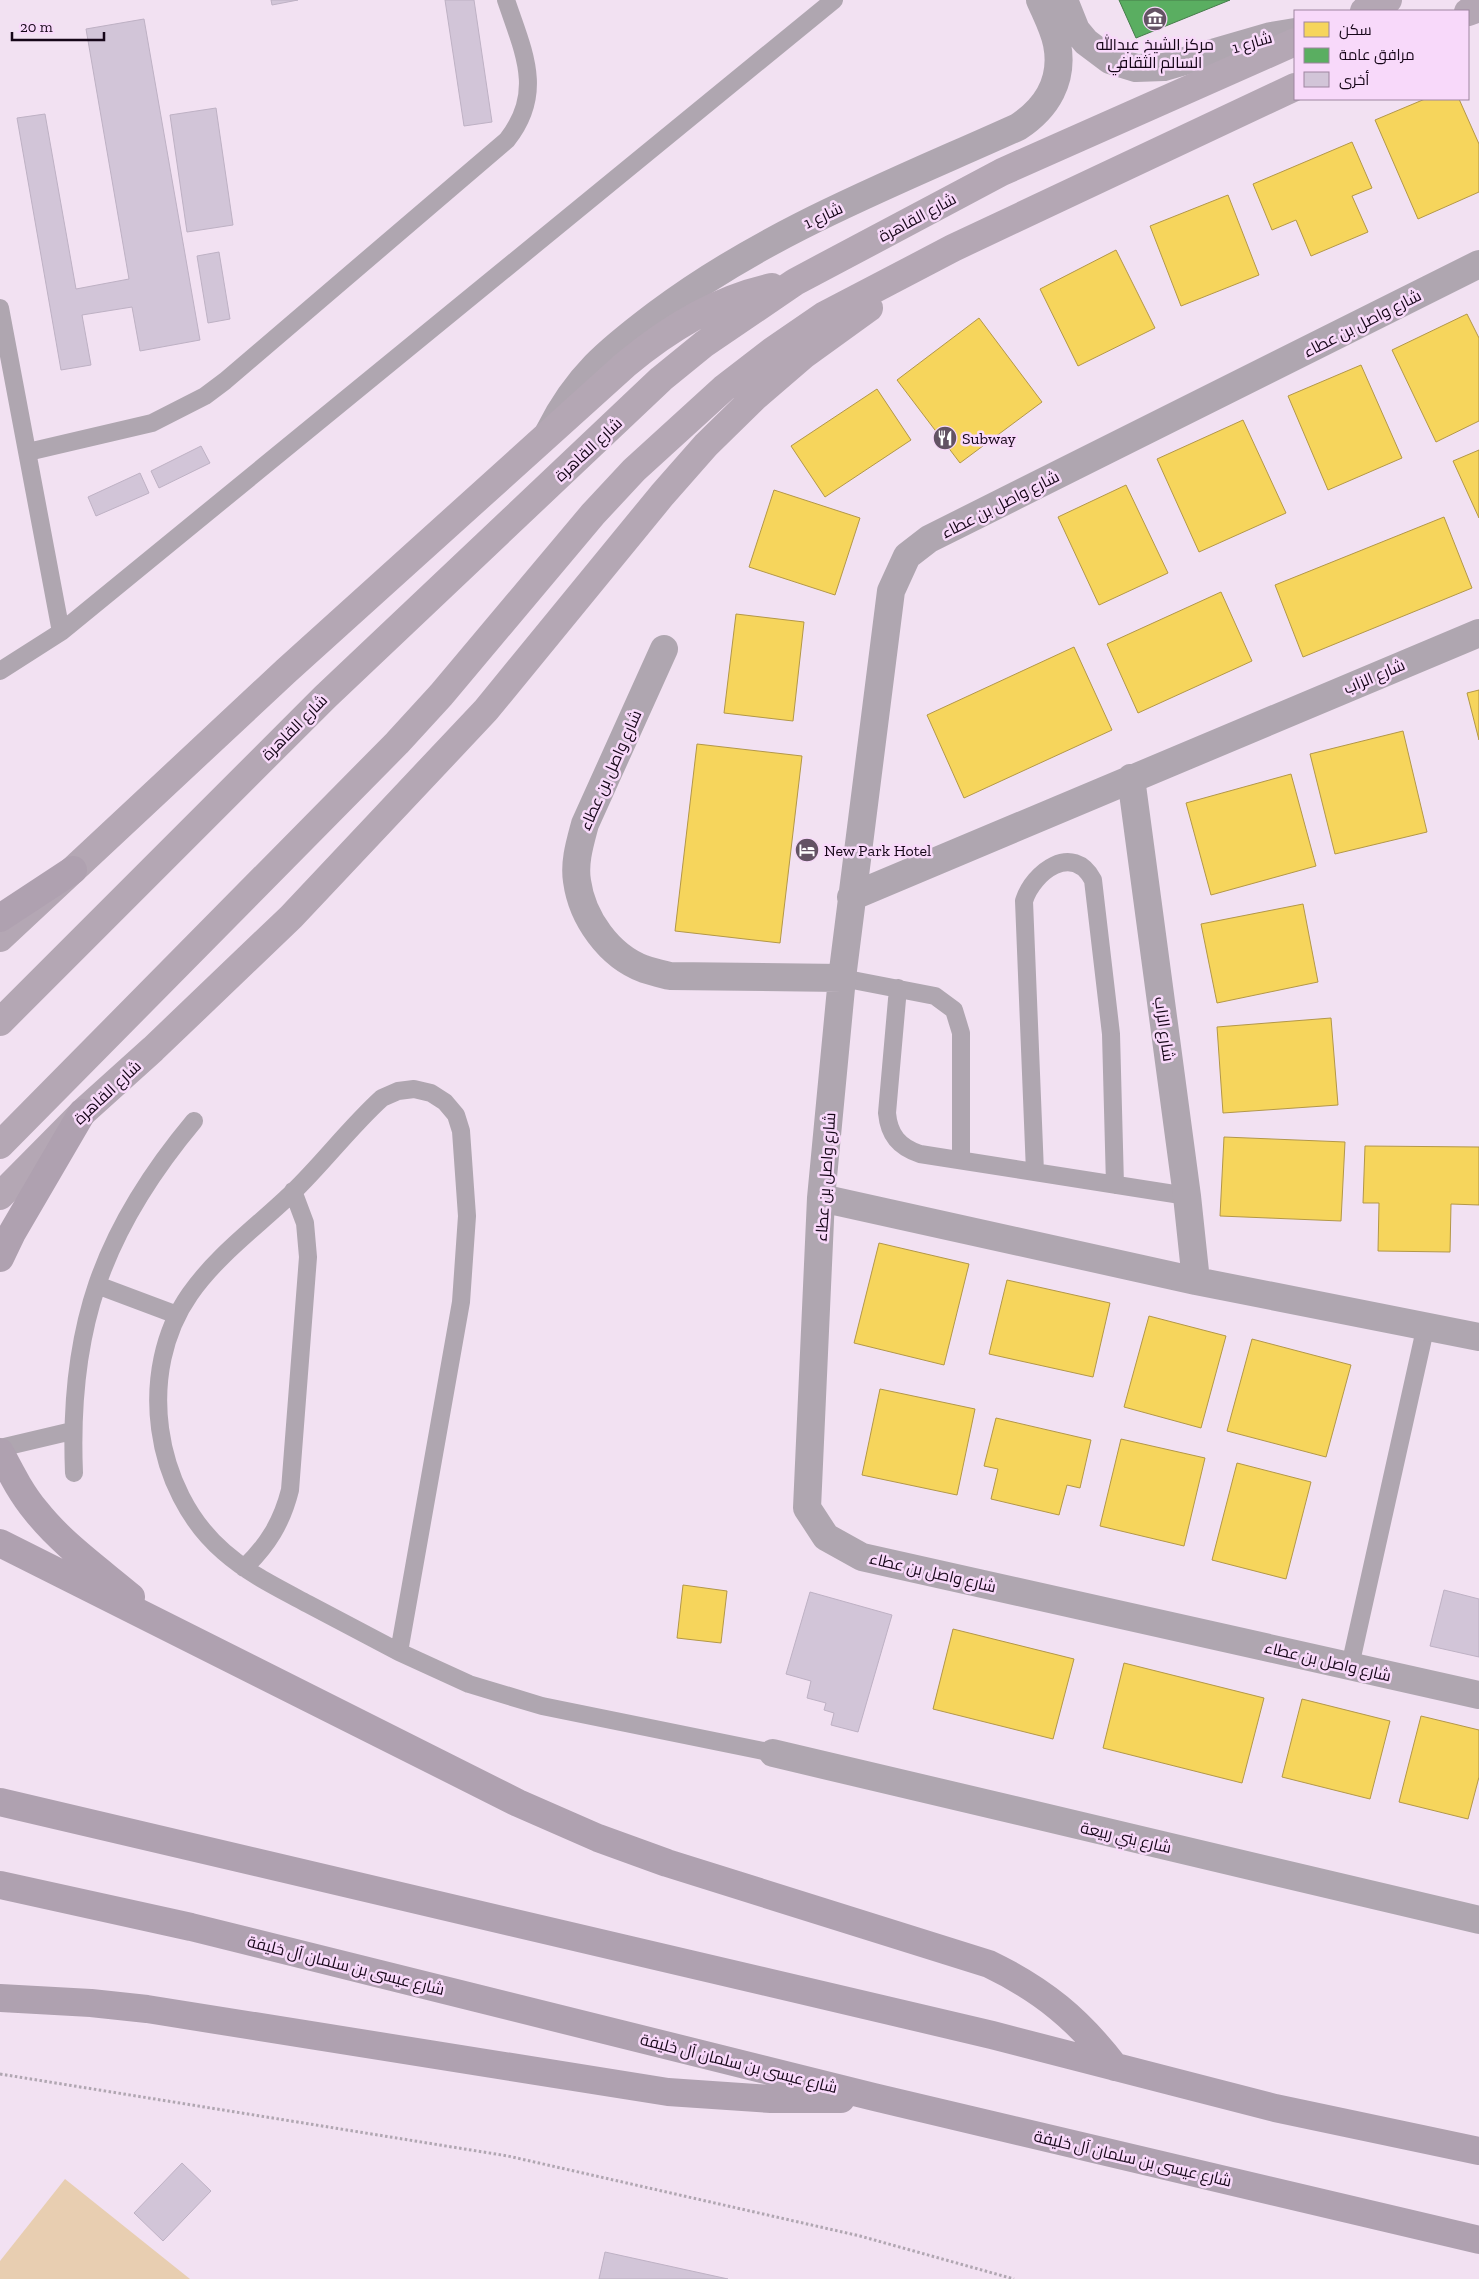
<svg xmlns="http://www.w3.org/2000/svg" width="1479" height="2279" font-family="'Zilla Slab',Cairo,serif">
<style>
.green{fill:#e8ceb1}
.homes{fill:#f6d55c;stroke:#b39748}
.public{fill:#5aae61;stroke:#467c4b}
.building{fill:#d2c5d8;stroke:#beb1c4}
.lines{fill:none;stroke-linecap:round;stroke-linejoin:round}
.path{stroke:#b0a6b1;stroke-width:3;stroke-dasharray:2.5 2.5;stroke-linecap:butt}
.service{stroke:#afa6b0;stroke-width:18}
.minor{stroke:#afa6b0;stroke-width:28}
.primary{stroke:#b4a7b4;stroke-width:28}
.motorway{stroke:#afa1b0;stroke-width:28}
.labels{text-anchor:middle;stroke-width:5;stroke-linejoin:round;paint-order:stroke}
.street-label{font-size:16px;fill:#160618;stroke:#f8d9fa}
.poi-label{font-size:16px;fill:#160618;stroke:#f8d9fa;text-anchor:start}
</style>
<rect width="100%" height="100%" fill="#f2e1f2"/>
<!-- green -->
<path class="green" d="M 65,2179 L 190,2279 L 0,2279 L 0,2261 Z"/>
<!-- homes -->
<path class="homes" d="M 1425,99 L 1459,99 L 1479,144 L 1479,192 L 1418,219 L 1375,120 Z
M 1352,142 L 1372,188 L 1352,196 L 1368,232 L 1311,256 L 1296,220 L 1272,230 L 1253,184 Z
M 1228,195 L 1259,275 L 1181,306 L 1150,226 Z
M 1116,250 L 1155,328 L 1078,366 L 1040,289 Z
M 1467,314 L 1479,338 L 1479,421 L 1436,442 L 1392,350 Z
M 979,318 L 1042,402 L 960,463 L 897,380 Z
M 1361,365 L 1402,458 L 1328,490 L 1288,396 Z
M 877,389 L 911,440 L 825,497 L 791,446 Z
M 1243,420 L 1286,513 L 1199,552 L 1157,459 Z
M 1479,450 L 1479,518 L 1453,461 Z
M 1126,485 L 1168,573 L 1099,605 L 1058,517 Z
M 774,490 L 860,518 L 835,595 L 749,567 Z
M 1444,517 L 1472,588 L 1303,657 L 1275,585 Z
M 1221,592 L 1252,661 L 1138,713 L 1107,644 Z
M 736,614 L 804,622 L 793,721 L 724,713 Z
M 1074,647 L 1112,730 L 964,798 L 927,715 Z
M 1479,690 L 1479,740 L 1467,693 Z
M 1403,731 L 1427,832 L 1335,854 L 1310,754 Z
M 697,744 L 802,756 L 780,943 L 675,931 Z
M 1291,774 L 1316,866 L 1211,895 L 1186,803 Z
M 1303,904 L 1318,982 L 1217,1003 L 1201,924 Z
M 1331,1018 L 1338,1105 L 1223,1113 L 1217,1027 Z
M 1224,1137 L 1345,1142 L 1341,1221 L 1220,1216 Z
M 1365,1146 L 1479,1147 L 1479,1205 L 1451,1204 L 1450,1252 L 1378,1251 L 1379,1203 L 1363,1203 Z
M 879,1243 L 969,1264 L 944,1365 L 854,1343 Z
M 1007,1280 L 1110,1303 L 1093,1377 L 989,1354 Z
M 1149,1316 L 1226,1336 L 1201,1428 L 1124,1407 Z
M 1252,1339 L 1351,1365 L 1326,1457 L 1227,1431 Z
M 880,1389 L 975,1409 L 957,1495 L 862,1475 Z
M 996,1418 L 1091,1440 L 1080,1488 L 1067,1485 L 1059,1515 L 991,1499 L 998,1469 L 984,1466 Z
M 1121,1439 L 1205,1458 L 1184,1546 L 1100,1526 Z
M 1237,1463 L 1311,1482 L 1286,1579 L 1212,1560 Z
M 683,1585 L 727,1591 L 721,1643 L 677,1638 Z
M 953,1629 L 1074,1659 L 1053,1739 L 933,1709 Z
M 1124,1663 L 1264,1698 L 1242,1783 L 1103,1748 Z
M 1302,1699 L 1390,1721 L 1370,1799 L 1282,1777 Z
M 1421,1716 L 1479,1730 L 1479,1777 L 1468,1819 L 1399,1802 Z"/>
<!-- public -->
<path class="public" d="M 1119,0 L 1230,0 L 1136,38 Z"/>
<!-- building -->
<path class="building" d="M 271,0 L 298,0 L 272,5 Z
M 445,0 L 474,0 L 492,122 L 464,126 Z
M 144,19 L 200,340 L 140,351 L 132,307 L 82,315 L 91,365 L 61,370 L 17,118 L 45,114 L 76,289 L 129,279 L 86,29 Z
M 216,108 L 233,225 L 187,232 L 170,115 Z
M 219,252 L 230,319 L 208,323 L 197,256 Z
M 201,446 L 210,463 L 159,488 L 151,471 Z
M 140,473 L 149,493 L 96,516 L 88,497 Z
M 1444,1590 L 1479,1599 L 1479,1657 L 1430,1646 Z
M 810,1592 L 892,1615 L 858,1732 L 831,1725 L 834,1713 L 824,1710 L 826,1703 L 807,1698 L 811,1681 L 786,1674 Z
M 182,2163 L 211,2191 L 163,2241 L 134,2213 Z
M 605,2252 L 728,2279 L 599,2279 Z"/>
<g class="lines">
<!-- path -->
<path class="path" d="M 0,2074 L 508,2156 L 860,2236 L 1014,2279"/>
<!-- service -->
<path class="service" d="M 0,308 L 61,632
M 28,452 L 152,423 L 205,396 L 225,381 L 507,140 C 545,92 523,51 506,0
M 0,671 L 61,632 L 834,0
M 842,978 L 935,996 L 954,1010 L 961,1033 L 961,1160
M 898,988 L 887,1113 C 889,1135 899,1147 920,1154 L 1187,1196
M 414,1089 L 431,1093 L 445,1102 L 456,1115 L 461,1131 L 467,1216 L 461,1302 L 399,1652 C 369,1636 338,1620 308,1604 C 278,1588 249,1574 224,1552 C 153,1491 136,1371 190,1294 C 218,1254 259,1225 293,1192 C 324,1162 350,1127 382,1098 L 398,1091 Z
M 1035,1172 L 1024,901 C 1033,872 1073,842 1093,880 L 1111,1034 L 1115,1185
M 97,1285 L 177,1315
M 0,1448 L 72,1431
M 74,1473 C 68,1329 102,1231 194,1121
M 244,1568 C 268,1545 282,1522 290,1490 L 308,1257 L 305,1223 L 293,1191
M 399,1652 L 469,1684 L 542,1706 L 773,1753
M 1350,1666 L 1426,1325"/>
<!-- minor -->
<path class="minor" d="M 1064,0 L 1076,30 L 1086,42 L 1110,60 L 1136,68 L 1164,67 L 1271,36 L 1295,32
M 1479,264 L 929,539 L 907,556 L 891,591 L 842,978 L 821,1198 L 807,1508 L 826,1537 L 862,1557 L 1479,1695
M 549,432 C 577,376 608,351 657,314 C 766,232 894,183 1018,127 C 1047,108 1064,80 1057,44 C 1054,29 1046,14 1040,0
M 664,649 L 585,824 C 580,843 574,862 577,881 C 582,918 609,956 644,969 C 653,972 662,974 670,976 L 842,978
M 1131,778 L 1187,1196 L 1196,1281
M 851,897 L 1479,633
M 821,1198 L 1196,1281 L 1479,1337
M 773,1753 L 1479,1920"/>
<!-- primary -->
<path class="primary" d="M 1364,11 L 1388,0
M 1468,12 L 1479,8
M 0,938 L 286,671 L 625,365 C 668,329 716,299 772,287
M 0,1022 L 325,697 L 661,379 L 704,344 L 795,282 L 1002,172 L 1295,42
M 0,1145 L 397,743 L 441,695 L 593,514 L 634,470 L 724,388 L 772,351 L 823,316 L 953,248 L 1295,87
M 0,1196 L 82,1113 L 153,1049 L 291,917 L 486,710 L 662,495 L 706,445 L 754,398 L 804,355 L 869,308"/>
<!-- motorway -->
<path class="motorway" d="M 0,918 L 73,870
M 0,1258 L 12,1233 L 82,1113
M 0,1452 C 11,1473 21,1493 36,1511 C 62,1544 99,1570 131,1597
M 0,1543 L 518,1803 L 598,1838 L 667,1863 L 989,1964 C 1043,1990 1079,2020 1115,2067
M 0,1802 L 992,2035 L 1275,2108 L 1479,2151
M 0,1885 L 191,1927 L 874,2097 L 1479,2240
M 0,1998 L 91,2003 L 147,2009 L 668,2092 L 771,2099 L 841,2099"/>
</g>
<!-- icons -->
<defs>
<g id="museum-disc" transform="scale(1.25)"><circle r="9.5" fill="#635364" stroke="#f8d9fa"/><path d="M0-6L6-3V-2H-6V-3ZM-5-1h2V3h-2ZM-1-1h2V3h-2ZM3-1h2V3H3ZM-6 4H6V6H-6Z" fill="#fff"/></g>
<g id="restaurant-disc" transform="scale(1.25)"><circle r="9.5" fill="#635364" stroke="#f8d9fa"/><path d="M-5-6h1v4h1v-4h1v4h1v-4h1v5L-1.5 .5V6h-2V.5L-5-1ZM5-6V6H3V1.5H1.5Q1.5-4 5-6Z" fill="#fff"/></g>
<g id="hotel-disc" transform="scale(1.25)"><circle r="9.5" fill="#635364" stroke="#f8d9fa"/><path d="M-6-4.5h1.5V1H6V5H4.5V3h-9V5H-6ZM-4 0a1.8 1.8 0 1 1 3.6 0ZM.5 0V-2.5h3Q6-2.5 6 0Z" fill="#fff"/></g>
</defs>
<g fill-rule="evenodd">
<use href="#museum-disc" x="1155" y="19"/>
<use href="#restaurant-disc" x="945" y="438"/>
<use href="#hotel-disc" x="807" y="850"/>
</g>
<g class="labels">
<!-- street labels -->
<g class="street-label">
<text transform="translate(1252 42) rotate(-16)" y="6">شارع 1</text>
<text transform="translate(823 215) rotate(-25)" y="6">شارع 1</text>
<text transform="translate(917 217) rotate(-28)" y="6">شارع القاهرة</text>
<text transform="translate(1362 323) rotate(-27)" y="6">شارع واصل بن عطاء</text>
<text transform="translate(588 449) rotate(-43)" y="6">شارع القاهرة</text>
<text transform="translate(1000 504) rotate(-27)" y="6">شارع واصل بن عطاء</text>
<text transform="translate(1374 676) rotate(-23)" y="6">شارع الزاب</text>
<text transform="translate(294 727) rotate(-45)" y="6">شارع القاهرة</text>
<text transform="translate(610 770) rotate(-66)" y="6">شارع واصل بن عطاء</text>
<text transform="translate(1165 1029) rotate(82)" y="6">شارع الزاب</text>
<text transform="translate(107 1092) rotate(-43)" y="6">شارع القاهرة</text>
<text transform="translate(825 1177) rotate(-86)" y="6">شارع واصل بن عطاء</text>
<text transform="translate(933 1572) rotate(13)" y="6">شارع واصل بن عطاء</text>
<text transform="translate(1328 1661) rotate(13)" y="6">شارع واصل بن عطاء</text>
<text transform="translate(1126 1837) rotate(13)" y="6">شارع بني ربيعة</text>
<text transform="translate(346 1965) rotate(14)" y="6">شارع عيسى بن سلمان آل خليفة</text>
<text transform="translate(739 2063) rotate(14)" y="6">شارع عيسى بن سلمان آل خليفة</text>
<text transform="translate(1133 2158) rotate(13)" y="6">شارع عيسى بن سلمان آل خليفة</text>
</g>
<!-- poi labels -->
<g class="poi-label">
<text x="1155" y="50" text-anchor="middle">مركز الشيخ عبدالله<tspan x="1155" dy="18">السالم الثقافي</tspan></text>
<text x="962" y="444">Subway</text>
<text x="824" y="856">New Park Hotel</text>
</g>
</g>
<!-- legend -->
<rect x="1294" y="10" width="175" height="90" fill="#f8d9fa" stroke="#9e85a0"/>
<rect x="1304" y="22" width="25" height="15" fill="#f6d55c" stroke="#9e85a0"/>
<text x="1339" y="35" font-size="15" fill="#160618">سكن</text>
<rect x="1304" y="48" width="25" height="15" fill="#5aae61" stroke="#9e85a0"/>
<text x="1339" y="60" font-size="15" fill="#160618">مرافق عامة</text>
<rect x="1304" y="72" width="25" height="15" fill="#d2c5d8" stroke="#9e85a0"/>
<text x="1339" y="85" font-size="15" fill="#160618">أخرى</text>
<!-- scale -->
<path d="M12 32v8h92v-8" fill="none" stroke="#160618" stroke-width="2.5"/>
<text x="20" y="32" font-size="15" fill="#160618" stroke="#f8d9fa" stroke-width="4" paint-order="stroke">20 m</text>
</svg>
